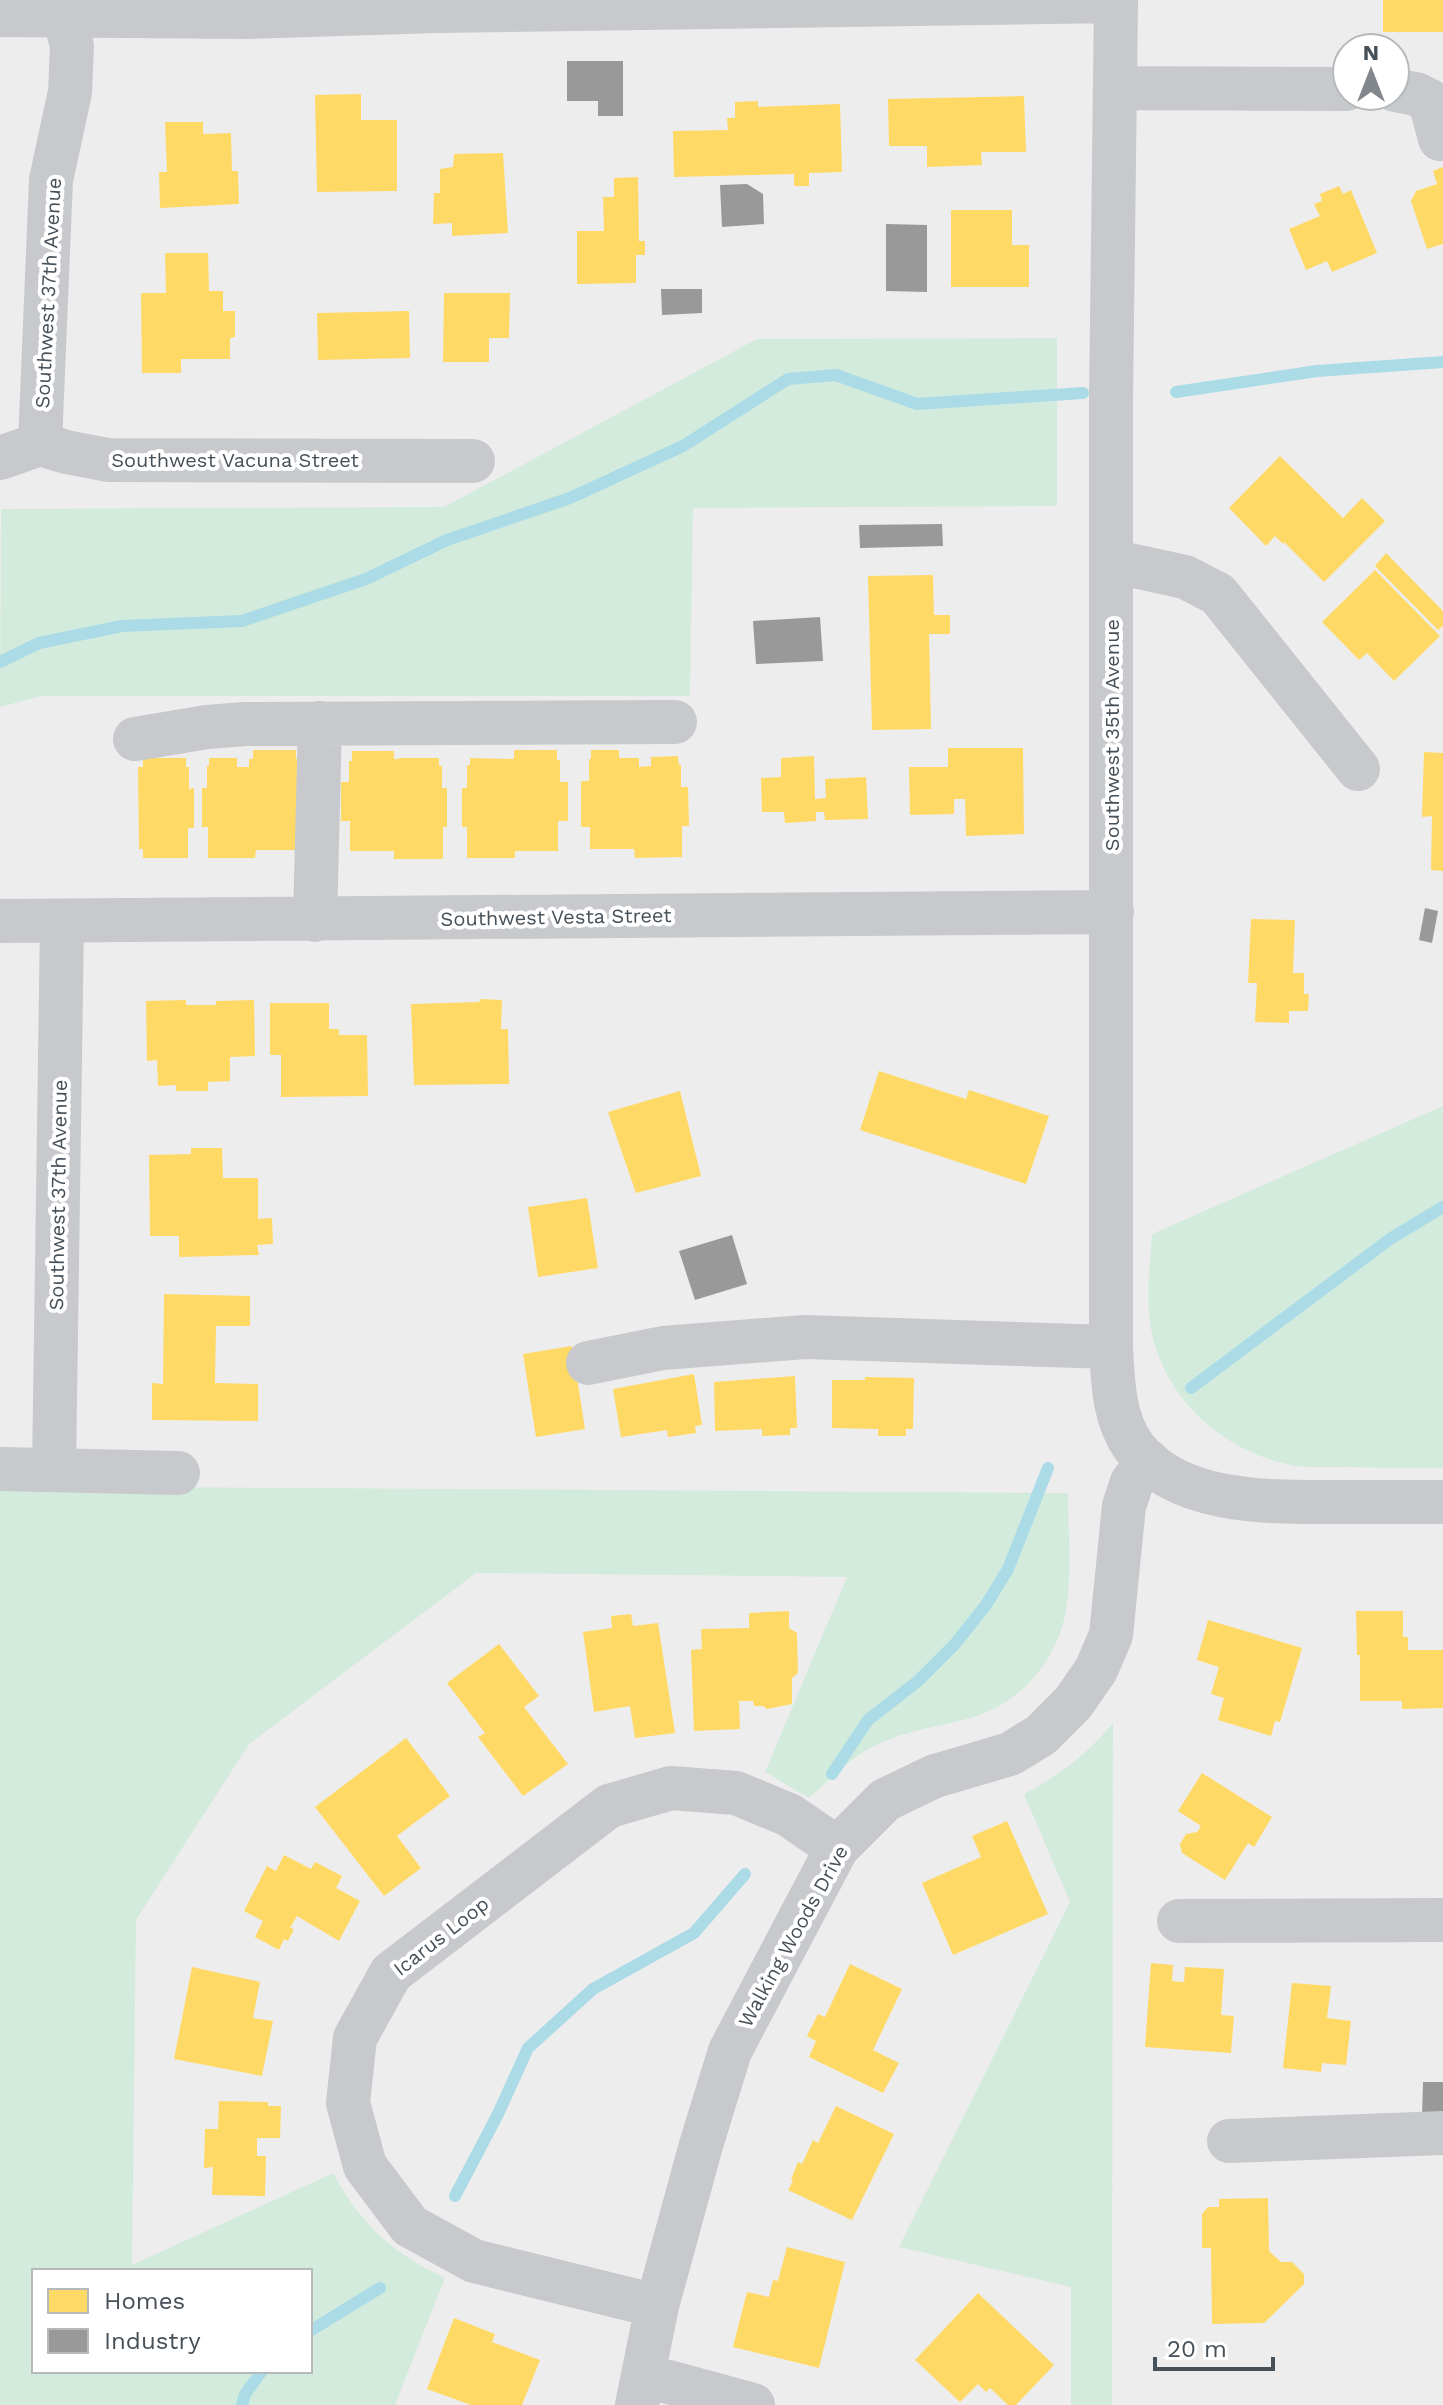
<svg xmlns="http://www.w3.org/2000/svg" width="1443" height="2405" font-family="'Work Sans',sans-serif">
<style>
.green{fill:#d3ebdc;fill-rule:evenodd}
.homes{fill:#ffd966}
.industry{fill:#999}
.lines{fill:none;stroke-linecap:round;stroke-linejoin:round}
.stream{stroke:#aadbe7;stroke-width:12}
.minor{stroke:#c7c9cc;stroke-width:44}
.labels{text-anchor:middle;stroke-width:8;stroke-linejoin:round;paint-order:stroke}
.street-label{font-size:20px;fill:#465058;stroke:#fff}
</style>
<rect width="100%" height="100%" fill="#eeeded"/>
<!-- green -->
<path class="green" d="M 1057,338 L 1057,506 L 693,508 L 690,696 L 41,696 L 0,707 L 1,509 L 444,507 L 757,339 Z
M 1443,1106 L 1443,1468 C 1410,1468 1377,1468 1345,1467 C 1329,1467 1311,1468 1296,1466 C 1221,1453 1155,1392 1149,1313 C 1147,1287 1150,1260 1152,1234 Z
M 0,1486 L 1068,1493 C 1068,1531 1074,1599 1060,1633 C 1045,1674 1013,1706 970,1718 C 938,1727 907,1730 876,1745 C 851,1757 830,1779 809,1798 L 765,1772 L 847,1577 L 476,1573 L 249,1744 L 136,1920 L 132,2265 L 333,2173 C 361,2224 392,2253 445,2278 L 395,2405 L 0,2405 ZM 34,2271 L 310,2271 L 310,2371 L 34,2371 Z
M 1113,1723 L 1112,2405 L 1071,2405 L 1071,2287 L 899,2247 L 1070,1902 L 1024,1794 C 1060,1775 1087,1754 1113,1723 Z"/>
<!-- homes -->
<path class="homes" d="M 1383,0 L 1443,0 L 1443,32 L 1383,32 Z
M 361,94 L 361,120 L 397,120 L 397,191 L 317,192 L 315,95 Z
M 1024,96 L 1026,152 L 981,152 L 982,165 L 927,167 L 927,146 L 889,146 L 888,99 Z
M 758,101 L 758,107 L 840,104 L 842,172 L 809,173 L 809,186 L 794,186 L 794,174 L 674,177 L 673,131 L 728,130 L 727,118 L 735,118 L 735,102 Z
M 165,122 L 203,122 L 203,134 L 231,133 L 232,171 L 238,171 L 239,204 L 160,208 L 159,172 L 167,172 Z
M 503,153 L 508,233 L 452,236 L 452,223 L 433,224 L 434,193 L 440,193 L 440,169 L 453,167 L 454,154 Z
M 1443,167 L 1443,244 L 1427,249 L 1411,201 L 1416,191 L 1437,184 L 1433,171 Z
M 638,177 L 639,241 L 645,241 L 645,255 L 636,255 L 636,283 L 577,284 L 577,231 L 604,231 L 603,197 L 614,197 L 614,178 Z
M 1339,186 L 1343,194 L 1351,190 L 1377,253 L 1332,272 L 1327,261 L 1306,270 L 1289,229 L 1320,216 L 1314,204 L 1322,201 L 1320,194 Z
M 951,210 L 1012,210 L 1012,245 L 1029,245 L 1029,287 L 951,287 Z
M 165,253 L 208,253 L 209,291 L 223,291 L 223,311 L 235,311 L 235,337 L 230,338 L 230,359 L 181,359 L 181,373 L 142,373 L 141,293 L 166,293 Z
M 444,293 L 510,293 L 509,338 L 489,338 L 489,362 L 443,362 Z
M 409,311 L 410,358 L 318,360 L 317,313 Z
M 1280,456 L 1343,518 L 1362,498 L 1385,521 L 1324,582 L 1284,542 L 1283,544 L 1275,536 L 1266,546 L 1229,508 Z
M 1386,553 L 1443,611 L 1443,626 L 1438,630 L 1375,566 Z
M 1375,570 L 1440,636 L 1394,681 L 1367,653 L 1359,660 L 1322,622 Z
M 933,575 L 934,615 L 950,615 L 950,634 L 929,634 L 931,729 L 872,730 L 868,576 Z
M 948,748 L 1023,748 L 1024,834 L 966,836 L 965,799 L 954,799 L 954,814 L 910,815 L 909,767 L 948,767 Z
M 253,750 L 296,750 L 296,759 L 299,759 L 299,850 L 256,850 L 255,858 L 208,858 L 208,827 L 202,827 L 202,788 L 207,788 L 207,766 L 209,766 L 209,758 L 237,758 L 237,767 L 249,767 L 249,759 L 253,759 Z
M 514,750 L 557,750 L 557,760 L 560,760 L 560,782 L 568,782 L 568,821 L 558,821 L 558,851 L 515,851 L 515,858 L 467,858 L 467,827 L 462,827 L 462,788 L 467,788 L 467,765 L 470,765 L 470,758 L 514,759 Z
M 591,750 L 619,750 L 619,758 L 639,758 L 639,767 L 651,766 L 651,757 L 678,756 L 679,765 L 681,765 L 681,787 L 688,787 L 689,826 L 682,826 L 682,857 L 635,858 L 634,849 L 590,849 L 590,827 L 581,827 L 581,781 L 589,781 L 589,759 L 591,759 Z
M 352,751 L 394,751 L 394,759 L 399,759 L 399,758 L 439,758 L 439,766 L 442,766 L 442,788 L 447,788 L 447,827 L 443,827 L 443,859 L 394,859 L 394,851 L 350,851 L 350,821 L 341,821 L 341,782 L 349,782 L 349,761 L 352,761 Z
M 1424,752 L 1443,753 L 1443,871 L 1431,870 L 1432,816 L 1422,817 Z
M 814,756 L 815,799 L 826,798 L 825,779 L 866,777 L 868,819 L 825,820 L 824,812 L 816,812 L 816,821 L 785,823 L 784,812 L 762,812 L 761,778 L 781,777 L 781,758 Z
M 143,758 L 186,758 L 186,767 L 189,767 L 189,789 L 194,788 L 194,828 L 188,828 L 188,858 L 143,858 L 143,849 L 139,849 L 138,767 L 143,767 Z
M 1251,919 L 1295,920 L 1293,973 L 1304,973 L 1304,994 L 1309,994 L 1308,1011 L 1289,1011 L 1289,1023 L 1255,1022 L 1257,983 L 1248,983 Z
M 481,999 L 502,1000 L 501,1029 L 508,1029 L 509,1084 L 414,1085 L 411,1004 L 479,1002 Z
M 186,1000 L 186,1005 L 216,1005 L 216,1001 L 254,1000 L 255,1056 L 230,1057 L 230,1081 L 208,1082 L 208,1091 L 176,1091 L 176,1085 L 158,1086 L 157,1060 L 147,1061 L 146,1001 Z
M 270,1003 L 329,1003 L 329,1029 L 339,1029 L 339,1035 L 367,1035 L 368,1096 L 281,1097 L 281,1055 L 270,1055 Z
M 879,1071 L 966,1099 L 969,1090 L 1049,1116 L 1026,1184 L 860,1130 Z
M 680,1091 L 701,1176 L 636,1193 L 608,1112 Z
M 191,1148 L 222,1148 L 223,1178 L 258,1178 L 258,1219 L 272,1218 L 273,1244 L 257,1245 L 259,1255 L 179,1257 L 179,1236 L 150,1236 L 149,1155 L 191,1154 Z
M 587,1198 L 598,1268 L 538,1277 L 528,1207 Z
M 164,1294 L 250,1296 L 250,1326 L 216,1326 L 215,1383 L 258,1384 L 258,1421 L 152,1420 L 152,1383 L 163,1384 Z
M 572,1346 L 585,1429 L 536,1437 L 523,1354 Z
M 694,1374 L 702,1425 L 695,1426 L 696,1433 L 668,1437 L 667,1430 L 621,1437 L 613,1389 Z
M 795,1376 L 797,1428 L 790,1428 L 790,1435 L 762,1436 L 762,1429 L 715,1431 L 714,1382 Z
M 865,1377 L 914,1378 L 913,1429 L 906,1429 L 906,1436 L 878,1436 L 878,1429 L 832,1428 L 832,1380 L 865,1380 Z
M 789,1611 L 789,1628 L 797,1633 L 798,1673 L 792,1678 L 792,1704 L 767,1709 L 763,1706 L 754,1706 L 753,1701 L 739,1701 L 740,1729 L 694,1731 L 691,1650 L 702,1649 L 701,1629 L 749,1628 L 749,1613 Z
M 1356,1611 L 1403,1611 L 1403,1637 L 1408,1637 L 1408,1650 L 1443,1650 L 1443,1708 L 1402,1709 L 1402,1701 L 1360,1701 L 1360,1655 L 1357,1655 Z
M 631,1614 L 633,1626 L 658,1623 L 675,1733 L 635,1738 L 630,1706 L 594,1712 L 583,1632 L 612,1628 L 611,1616 Z
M 1208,1620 L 1302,1648 L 1280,1722 L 1275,1721 L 1271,1736 L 1218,1720 L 1224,1698 L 1211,1694 L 1219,1667 L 1197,1660 Z
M 499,1644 L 539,1696 L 524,1707 L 568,1764 L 523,1796 L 478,1737 L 485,1733 L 447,1683 Z
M 406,1738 L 450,1796 L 397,1836 L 421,1868 L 384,1896 L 315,1807 Z
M 1202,1773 L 1272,1817 L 1254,1847 L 1248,1843 L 1225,1880 L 1182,1853 L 1180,1844 L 1186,1834 L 1197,1832 L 1201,1826 L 1178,1811 Z
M 1007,1821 L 1048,1914 L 953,1955 L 922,1883 L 981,1857 L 972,1836 Z
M 284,1855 L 311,1869 L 315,1862 L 342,1876 L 336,1888 L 360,1901 L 339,1941 L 297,1916 L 290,1928 L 294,1929 L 288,1941 L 284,1939 L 279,1950 L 255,1937 L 263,1921 L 244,1911 L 267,1866 L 276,1871 Z
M 1151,1963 L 1173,1965 L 1172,1981 L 1184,1982 L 1185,1967 L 1224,1969 L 1221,2015 L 1234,2016 L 1231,2053 L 1145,2047 Z
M 850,1964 L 902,1989 L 873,2050 L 899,2063 L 883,2093 L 809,2057 L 816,2041 L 807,2036 L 818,2014 L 825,2017 Z
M 192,1967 L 260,1982 L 253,2018 L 273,2021 L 262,2076 L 174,2059 Z
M 1292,1983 L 1331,1986 L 1327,2018 L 1351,2021 L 1346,2065 L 1322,2063 L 1321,2072 L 1283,2068 Z
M 219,2101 L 268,2102 L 268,2106 L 281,2106 L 280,2138 L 257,2138 L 257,2156 L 266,2156 L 265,2196 L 212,2195 L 213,2167 L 204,2168 L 205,2129 L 218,2129 Z
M 836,2106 L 894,2134 L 852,2220 L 788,2190 L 793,2181 L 791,2179 L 798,2162 L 802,2164 L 813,2140 L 818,2143 Z
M 1268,2198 L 1269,2251 L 1281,2262 L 1292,2262 L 1304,2274 L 1304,2284 L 1264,2323 L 1212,2324 L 1211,2248 L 1202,2248 L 1202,2214 L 1208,2207 L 1219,2207 L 1219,2199 Z
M 787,2247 L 845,2262 L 819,2368 L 733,2347 L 747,2292 L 769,2297 L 773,2280 L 778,2281 Z
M 978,2293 L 1054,2365 L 1016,2405 L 1008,2405 L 990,2388 L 986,2392 L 978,2384 L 960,2402 L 915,2360 Z
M 454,2318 L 495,2334 L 492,2342 L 540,2360 L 522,2405 L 471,2405 L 427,2389 Z"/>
<!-- industry -->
<path class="industry" d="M 567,61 L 623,61 L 623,116 L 598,116 L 598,101 L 567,101 Z
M 747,184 L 763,194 L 764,224 L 722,227 L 720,185 Z
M 886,224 L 927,225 L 927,292 L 886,291 Z
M 661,289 L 702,289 L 702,313 L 662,315 Z
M 942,524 L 943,546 L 860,548 L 859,525 Z
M 820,617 L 823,661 L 756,664 L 753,621 Z
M 1425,908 L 1438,911 L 1432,943 L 1419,940 Z
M 732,1235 L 747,1284 L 695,1300 L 679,1251 Z
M 1423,2082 L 1443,2082 L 1443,2118 L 1422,2118 Z"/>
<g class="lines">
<!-- stream -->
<path class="stream" d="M 1176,392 L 1317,371 L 1443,362
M 0,662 L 39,643 L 122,626 L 242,621 L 366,579 L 447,540 L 570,498 L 683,446 L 788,379 L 836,375 L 917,404 L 1083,393
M 1191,1388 L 1390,1239 L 1443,1207
M 832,1774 L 868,1720 L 918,1681 L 955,1644 L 986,1605 L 1008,1569 L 1048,1468
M 455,2196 L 498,2114 L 528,2048 L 593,1989 L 694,1933 L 745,1874
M 310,2331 L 380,2288
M 242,2405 L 245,2394 L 262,2371"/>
<!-- minor -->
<path class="minor" d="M 1116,0 L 1111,400 L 1111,1347 C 1113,1381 1113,1418 1134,1447 C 1179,1506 1274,1502 1339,1502 C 1374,1502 1408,1502 1443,1502
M 0,15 L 248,17 L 437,11 L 1116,1
M 1115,88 L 1347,89
M 1395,90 L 1416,94 L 1430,101 L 1440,139
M 40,444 L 51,180 L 70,92 L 72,46 L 60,0
M 0,458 L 40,444 L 66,452 L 108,460 L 473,461
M 1111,561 L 1185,577 L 1218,594 L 1358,769
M 135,739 L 207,727 L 246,724 L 675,722
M 315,920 L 320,723
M 0,921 L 1112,912
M 588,1363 L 663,1348 L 805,1337 L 1111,1347
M 0,1469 L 178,1473
M 54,1470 L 62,921
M 1179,1921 L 1443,1920
M 1229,2141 L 1443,2133
M 657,2306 L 474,2261 L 410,2226 L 365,2166 L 348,2103 L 355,2038 L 391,1973 L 609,1806 L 671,1788 L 736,1793 L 789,1815 L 837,1848
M 643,2375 L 753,2405
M 637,2405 L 657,2306 L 701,2145 L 730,2051 L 837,1848 L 885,1800 L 935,1776 L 1010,1754 L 1041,1735 L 1073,1703 L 1096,1670 L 1111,1635 L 1124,1506 L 1132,1482 L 1148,1461"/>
</g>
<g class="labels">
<!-- street labels -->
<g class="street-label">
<text transform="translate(48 293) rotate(-87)" y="7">Southwest 37th Avenue</text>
<text x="235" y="467">Southwest Vacuna Street</text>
<text transform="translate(1112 735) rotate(-90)" y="7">Southwest 35th Avenue</text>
<text transform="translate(556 917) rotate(-1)" y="7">Southwest Vesta Street</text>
<text transform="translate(58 1195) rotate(-89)" y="7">Southwest 37th Avenue</text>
<text transform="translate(441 1936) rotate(-38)" y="7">Icarus Loop</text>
<text transform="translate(793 1936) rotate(-61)" y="7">Walking Woods Drive</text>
</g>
</g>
<!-- legend -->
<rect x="32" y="2269" width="280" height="104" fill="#ffffff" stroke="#b5b9bc" stroke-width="2"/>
<rect x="48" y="2289" width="40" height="24" fill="#ffd966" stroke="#b5b9bc" stroke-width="2"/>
<text x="104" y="2309" font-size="24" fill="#465058">Homes</text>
<rect x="48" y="2329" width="40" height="24" fill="#999999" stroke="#b5b9bc" stroke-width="2"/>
<text x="104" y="2349" font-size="24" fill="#465058">Industry</text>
<!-- north arrow -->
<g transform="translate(1371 72)"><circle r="38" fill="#ffffff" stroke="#b5b9bc" stroke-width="2"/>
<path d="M0-6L14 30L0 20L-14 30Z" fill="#81878c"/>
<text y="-12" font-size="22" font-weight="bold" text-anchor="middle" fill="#465058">N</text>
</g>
<!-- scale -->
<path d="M1155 2357v12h118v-12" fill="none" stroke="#465058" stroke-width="4"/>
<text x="1167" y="2357" font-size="24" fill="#465058" stroke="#ffffff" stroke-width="6" paint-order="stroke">20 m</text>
</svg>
